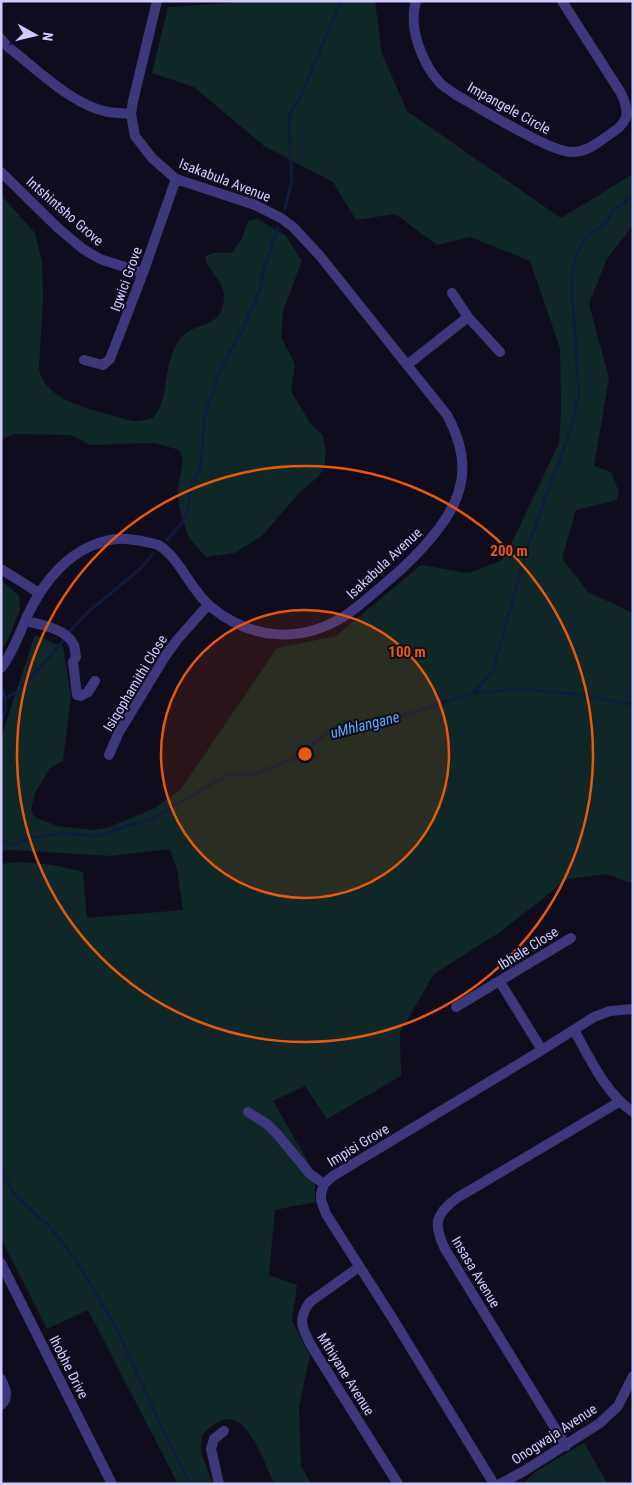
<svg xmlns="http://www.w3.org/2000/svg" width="634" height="1485" font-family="'Roboto Condensed',sans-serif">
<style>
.green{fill:#0f2726}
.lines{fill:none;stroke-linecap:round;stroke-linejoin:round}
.stream{stroke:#0c1c3c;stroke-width:3}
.minor{stroke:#3d387b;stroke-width:10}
.ring{fill:none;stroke:#e8590c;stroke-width:2.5}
.labels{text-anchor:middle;stroke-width:4;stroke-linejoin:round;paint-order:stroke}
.street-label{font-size:14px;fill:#d1cafd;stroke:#0f0c1d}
.water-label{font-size:15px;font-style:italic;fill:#5bacfa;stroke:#0f0c1d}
.centre{fill:#e8590c;stroke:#0f0c1d;stroke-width:2.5}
.ring-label{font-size:15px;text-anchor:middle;font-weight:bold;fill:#e8590c;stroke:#0f0c1d;stroke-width:4;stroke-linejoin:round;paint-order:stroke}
</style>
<rect width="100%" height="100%" fill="#0f0c1d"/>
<!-- green -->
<path class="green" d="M 231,1 L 375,1 L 382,54 L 407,111 L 561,218 L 633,174 L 633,225 L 607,259 L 589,304 L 609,378 L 594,466 L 611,472 L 619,492 L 617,500 L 576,510 L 562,558 L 588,592 L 633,613 L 633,884 L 607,874 L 568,879 L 500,932 L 434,974 L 400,1032 L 401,1076 L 327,1119 L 305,1086 L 273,1101 L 315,1174 L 315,1202 L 275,1210 L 269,1275 L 297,1285 L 292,1320 L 310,1356 L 299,1406 L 301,1466 L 311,1484 L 274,1484 C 266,1467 250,1418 228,1419 C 217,1420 210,1428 202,1435 L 201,1453 L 213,1484 L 178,1484 L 88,1310 L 47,1329 L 1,1238 L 1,864 C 30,860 55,865 83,872 L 87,918 L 183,910 L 177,870 L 170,849 L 111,856 L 10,850 L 1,851 L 1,737 L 35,635 L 63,647 L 71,696 L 63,761 L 50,768 L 35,793 L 31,810 L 35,817 L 57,826 L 93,830 L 107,828 L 155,808 L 181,789 L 277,648 L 336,636 L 421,565 L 468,573 L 501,561 L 515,536 L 559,443 L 561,411 L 560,348 L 530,261 L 470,237 L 437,245 L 395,214 L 356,220 L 333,182 L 264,146 L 194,87 L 152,73 L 168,7 L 230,3 Z
M 1,195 L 35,233 L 42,262 L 43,298 L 39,369 C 45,399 85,408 111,415 C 118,417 126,420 134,421 C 139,422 147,419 153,418 C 156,413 161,407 162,401 C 168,381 166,357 180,339 C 195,319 222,332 224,297 C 225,281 207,272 205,256 L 214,253 L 232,253 L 242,238 L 248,221 L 256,218 L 286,236 L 302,261 L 283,311 L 281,337 L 295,364 L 291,391 L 310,423 L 323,435 L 326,451 L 324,468 L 319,476 L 299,493 L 262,536 L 234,553 L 206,557 L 189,538 L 179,508 L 178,489 L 183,459 L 179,450 L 154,443 L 91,445 L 70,435 L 13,434 L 1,440 Z
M 1,580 L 19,596 L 20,609 L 8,640 L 1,651 Z
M 584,1443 L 608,1484 L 523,1484 L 535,1472 Z"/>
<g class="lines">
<!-- stream -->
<path class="stream" d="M 285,209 L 292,180 L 289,129 L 290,113 L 301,96 L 341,1
M 167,540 L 183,522 L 188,508 L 191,486 L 201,467 L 204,419 L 222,365 L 242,331 L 260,289 L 263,272 L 278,228
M 70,631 L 89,611 L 139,570 L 153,554
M 473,693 L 493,671 L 528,546 L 571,429 L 579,394 L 571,277 L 576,256 L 585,238 L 606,223 L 613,211 L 633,196
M 6,698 L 21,689 L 63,641
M 1,720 C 7,710 7,701 3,691
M 1,840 L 11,845 L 32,838 L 63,833 L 99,836 L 129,825 L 150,820 L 229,774 L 256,774 L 297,757 L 328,732 L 356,726 L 370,726 L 473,693 L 520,689 L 578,694 L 633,705
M 1,1168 L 14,1194 L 51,1228 L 79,1265 L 116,1327 L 162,1428 L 190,1484"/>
<!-- minor -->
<path class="minor" d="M 416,1 C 408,28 422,63 440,83 C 444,87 451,91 456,95 C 479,107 551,153 572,152 C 588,152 600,141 613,132 C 630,121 629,111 621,93 L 562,1
M 1,39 L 8,47 C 36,68 73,106 108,112 C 116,113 124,113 131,114
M 1,172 L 58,228 L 83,249 L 100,259 L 143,273
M 452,293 L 468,317 L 500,352
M 84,360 L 103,365 L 110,359 L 143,273 L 176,179
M 407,365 L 468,317
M 1,569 L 39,593
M 25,621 C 40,624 67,629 74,645 C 75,648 75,653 76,657 L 73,662 L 77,695 L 81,696 L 88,692 L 95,681
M 1,668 C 12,654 18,637 25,621 C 42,582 71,545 116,539 C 125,538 133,540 142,541 C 148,543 156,543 160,546 C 182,561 190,590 211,607 C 250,639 299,644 343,617 C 357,608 369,597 382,586 C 405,567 427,546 444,521 C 469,485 467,452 447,415 L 320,256 L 293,227 L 281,218 L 255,205 L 176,179 L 152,158 L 135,136 L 131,114 L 133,101 L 157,1
M 109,755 L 118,734 L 166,655 L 177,640 L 208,605
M 500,982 L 542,1050
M 456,1007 L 571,938
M 574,1030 C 590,1058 605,1093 633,1112
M 248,1112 L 267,1124 L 277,1134 L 310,1174 L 324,1184
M 1,1263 L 112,1484
M 359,1267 L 310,1302 C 297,1319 302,1329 312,1347 L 398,1484
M 1,1379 C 5,1388 10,1396 1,1405
M 566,1446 L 445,1249 C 433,1224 435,1214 457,1198 L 619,1102
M 219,1484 L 211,1449 L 214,1439 L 224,1431
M 494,1484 L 393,1319 L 326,1214 L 321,1200 L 321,1194 L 324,1184 L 333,1176 L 542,1050 L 594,1017 L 610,1011 L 633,1009
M 500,1484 L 524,1471 L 600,1423 L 618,1406 L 633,1376"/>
</g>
<!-- distance rings -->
<circle cx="305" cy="754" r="144" fill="#e8590c" fill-opacity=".12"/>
<g class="ring">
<circle cx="305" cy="754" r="144"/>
<circle cx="305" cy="754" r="288"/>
</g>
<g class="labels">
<!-- street labels -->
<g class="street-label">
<text transform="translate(509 108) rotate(29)" y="5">Impangele Circle</text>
<text transform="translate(225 180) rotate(21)" y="5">Isakabula Avenue</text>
<text transform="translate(65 211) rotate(41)" y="5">Intshintsho Grove</text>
<text transform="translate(126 279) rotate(-70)" y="5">Igwici Grove</text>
<text transform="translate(384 563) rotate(-43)" y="5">Isakabula Avenue</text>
<text transform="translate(135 683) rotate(-59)" y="5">Isiqophamithi Close</text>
<text transform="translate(528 948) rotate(-32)" y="5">Ibhele Close</text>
<text transform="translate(358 1145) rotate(-31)" y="5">Impisi Grove</text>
<text transform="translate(476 1272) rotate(59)" y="5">Insasa Avenue</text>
<text transform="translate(69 1367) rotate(63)" y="5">Ihobhe Drive</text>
<text transform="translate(346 1374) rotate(58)" y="5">Mthiyane Avenue</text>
<text transform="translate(554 1434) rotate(-33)" y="5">Onogwaja Avenue</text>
</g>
<!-- water labels -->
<g class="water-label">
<text transform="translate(365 725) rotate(-14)" y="5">uMhlangane</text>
</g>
</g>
<circle cx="305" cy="754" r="8" class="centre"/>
<g class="ring-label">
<text x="509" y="556">200 m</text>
<text x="407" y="657">100 m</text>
</g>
<!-- border -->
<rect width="634" height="1485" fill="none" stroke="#d1cafd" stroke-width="5"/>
<!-- north arrow -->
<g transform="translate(35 35) rotate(98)" stroke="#0f0c1d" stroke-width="4" paint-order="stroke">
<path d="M0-4L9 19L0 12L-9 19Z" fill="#d1cafd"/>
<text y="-8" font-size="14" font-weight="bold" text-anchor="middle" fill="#d1cafd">N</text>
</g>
</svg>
